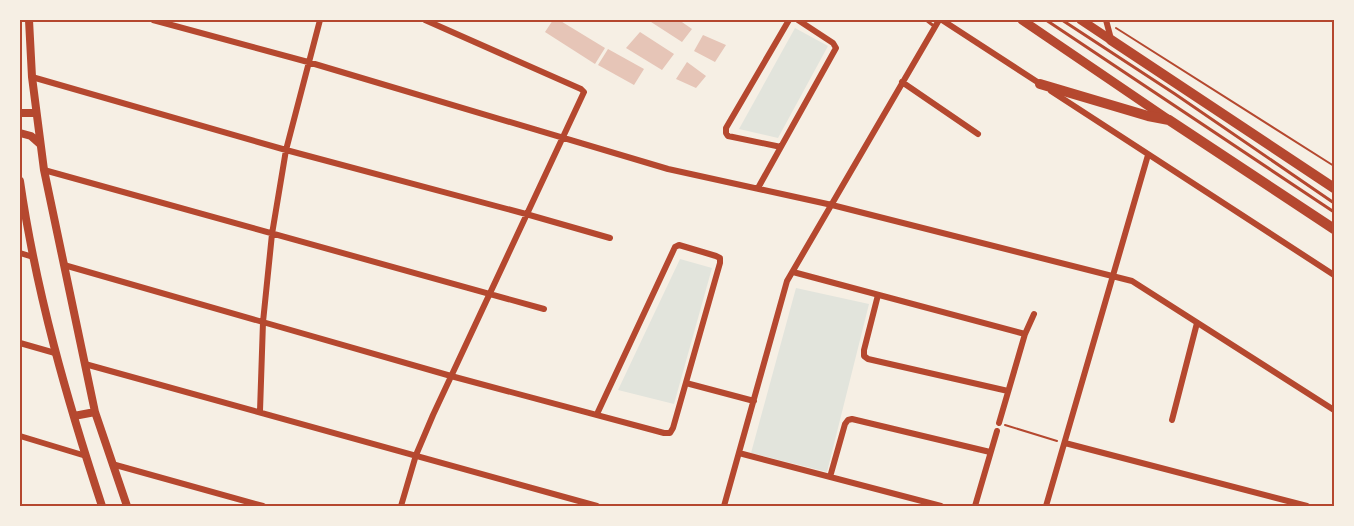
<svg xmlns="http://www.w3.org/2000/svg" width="1354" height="526" font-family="Figtree,sans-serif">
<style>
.green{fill:#e2e4dc}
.building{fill:#e6c5b7}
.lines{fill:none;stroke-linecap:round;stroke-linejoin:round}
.path{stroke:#b5482f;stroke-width:2}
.service{stroke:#b5482f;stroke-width:3}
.minor{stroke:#b5482f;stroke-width:6}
.tertiary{stroke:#b5482f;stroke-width:8}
.trunk{stroke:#b5482f;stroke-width:9}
.motorway{stroke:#b5482f;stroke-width:10}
.neatline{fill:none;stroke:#b5482f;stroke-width:2}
</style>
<rect width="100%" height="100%" fill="#f6efe4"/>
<!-- green -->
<path class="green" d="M 795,28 L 828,46 L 778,138 L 739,129 Z
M 680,259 L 712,268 L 674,404 L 618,390 Z
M 796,288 L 869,304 L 827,472 L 751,453 Z"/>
<!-- building -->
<path class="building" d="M 553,20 L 559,20 L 605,48 L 595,64 L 545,32 Z
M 648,20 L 679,20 L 692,29 L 682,42 Z
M 640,32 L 674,54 L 662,70 L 626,48 Z
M 703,35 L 726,45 L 715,62 L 694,51 Z
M 608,49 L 644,69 L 634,85 L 598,65 Z
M 687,62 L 706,76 L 696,88 L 676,79 Z"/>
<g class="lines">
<!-- path -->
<path class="path" d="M 1116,28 L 1334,166
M 1005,425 L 1057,441"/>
<!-- service -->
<path class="service" d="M 926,20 L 935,27
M 1046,20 L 1334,212
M 1062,20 L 1175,94 L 1334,203"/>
<!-- minor -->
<path class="minor" d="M 153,20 L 308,62 L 668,169 L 832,205 L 1132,281 L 1334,410
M 942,20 L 1042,85
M 1106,20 L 1111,39
M 32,77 L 286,150 L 526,214 L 610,238
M 902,82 L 978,134
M 1051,91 L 1334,275
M 781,147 L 728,136 L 726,133 L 726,128 L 789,20
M 44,170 L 544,309
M 758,188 L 836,48 L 833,43 L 798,20
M 20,253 L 33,257
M 64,265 L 451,376 L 664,433 L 670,433 L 673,428 L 720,263 L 720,258 L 716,256 L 679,245 L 675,247 L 597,414
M 793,272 L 1025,334
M 878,295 L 864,350 L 864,356 L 868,359 L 1008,391
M 20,343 L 55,353
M 85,364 L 597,506
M 686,383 L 754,401
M 260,411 L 263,322 L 272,234 L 286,150 L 320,20
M 1172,420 L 1197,323
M 999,423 L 1025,334 L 1034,314
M 20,436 L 86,456
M 1065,443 L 1307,506
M 739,453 L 941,506
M 112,464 L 263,506
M 830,477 L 845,424 L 848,420 L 852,419 L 990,452
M 401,506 L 416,455 L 433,415 L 584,92 L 581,89 L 425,20
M 724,506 L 787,281 L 939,20
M 975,506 L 997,431
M 1046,506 L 1148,155"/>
<!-- tertiary -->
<path class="tertiary" d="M 29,20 L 32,77 L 44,170 L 95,412 L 127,506
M 20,113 L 36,113
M 20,133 L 31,136 L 40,144
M 20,181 C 36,292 67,400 102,506
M 74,416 L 95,412"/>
<!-- trunk -->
<path class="trunk" d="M 1022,20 L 1169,120
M 1081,20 L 1111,40"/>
<!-- motorway -->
<path class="motorway" d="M 1111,40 L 1334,188
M 1040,84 L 1148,116 L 1169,120 L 1334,229"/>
</g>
<!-- border -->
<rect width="1354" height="526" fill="none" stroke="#f6efe4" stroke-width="42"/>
<rect x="21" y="21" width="1312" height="484" class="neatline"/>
</svg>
